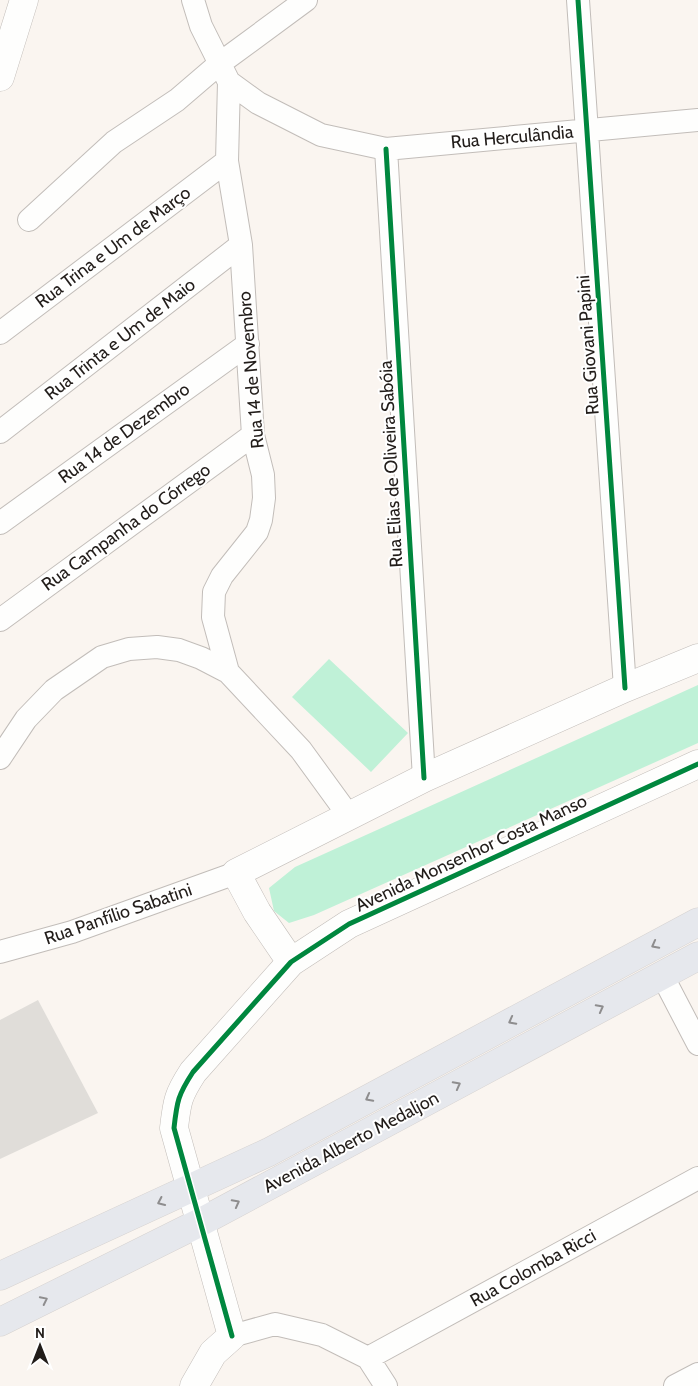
<svg xmlns="http://www.w3.org/2000/svg" width="698" height="1386" font-family="Cabin,sans-serif">
<style>
.green{fill:#bff1d7}
.building{fill:#e0ddd9}
.lines{fill:none;stroke-linecap:round;stroke-linejoin:round}
.minor-casing{stroke:#c2bdb9;stroke-width:24}
.tertiary-casing{stroke:#c2bdb9;stroke-width:29}
.primary-casing{stroke:#d6d2d0;stroke-width:29}
.minor{stroke:#fefefd;stroke-width:22}
.tertiary{stroke:#fefefd;stroke-width:28}
.primary{stroke:#e6e8ed;stroke-width:28}
.cycleway-casing{stroke:#fff;stroke-width:8}
.cycleway{stroke:#00873e;stroke-width:5}
.oneway{stroke:#8e8d8e}
.labels{text-anchor:middle;stroke-width:4;stroke-linejoin:round;paint-order:stroke}
.street-label{font-size:18px;fill:#221d1a;stroke:#fff}
</style>
<rect width="100%" height="100%" fill="#faf5f0"/>
<!-- green -->
<path class="green" d="M 329,659 L 408,733 L 371,772 L 292,697 Z
M 698,685 L 698,743 L 314,915 L 289,923 L 274,911 L 269,888 L 295,867 Z"/>
<!-- building -->
<path class="building" d="M 38,1000 L 98,1113 L 0,1159 L 0,1020 Z"/>
<g class="lines">
<!-- minor casing -->
<g class="minor-casing">
<path id="minor" d="M 193,0 L 201,26 L 229,82 L 258,103 L 321,135 L 386,149 L 698,120
M 578,0 L 625,688
M 386,149 L 424,778
M 29,220 L 114,142 L 177,100 L 219,64 L 306,0
M 0,333 L 227,161
M 0,432 L 241,245
M 0,523 L 248,344
M 0,620 L 253,435
M 228,672 L 213,617 L 214,592 L 222,576 L 257,532 L 261,520 L 264,498 L 263,475 L 253,435 L 241,245 L 227,161 L 229,82
M 0,758 L 26,719 L 54,690 L 102,657 L 129,649 L 157,647 L 179,650 L 201,658 L 228,672 L 301,750 L 349,816
M 0,952 L 72,932 L 236,873
M 662,975 L 698,1044
M 232,1336 L 275,1324 L 322,1335 L 368,1358 L 386,1386
M 368,1358 L 698,1178
M 675,1386 L 698,1374"/>
</g>
<!-- tertiary casing -->
<g class="tertiary-casing">
<path id="tertiary" d="M 0,77 L 24,0
M 291,962 L 257,912 L 236,873 L 424,778 L 625,688 L 698,658
M 194,1386 L 213,1353 L 232,1336 L 174,1128 C 177,1101 178,1095 193,1072 L 291,962 L 349,924 L 698,764"/>
</g>
<!-- primary casing -->
<g class="primary-casing">
<path id="primary" d="M 0,1276 L 269,1152 L 698,922
M 0,1322 L 201,1222 L 698,956"/>
</g>
<!-- minor -->
<use href="#minor" class="minor"/>
<!-- tertiary -->
<use href="#tertiary" class="tertiary"/>
<!-- primary -->
<use href="#primary" class="primary"/>
<!-- cycleway casing -->
<g class="cycleway-casing">
<path id="cycleway" d="M 578,0 L 625,688
M 386,149 L 424,778
M 232,1336 L 174,1128 C 177,1101 178,1095 193,1072 L 291,962 L 349,924 L 698,764"/>
</g>
<!-- cycleway -->
<use href="#cycleway" class="cycleway"/>
</g>
<!-- one-way arrows -->
<defs><path id="oneway-chevron" d="M-2-3.5L2.5 0L-2 3.5" fill="none" stroke-width="1.6" stroke-linecap="round" stroke-linejoin="round" transform="scale(1.25)"/></defs>
<g class="oneway">
<use href="#oneway-chevron" transform="translate(655 945) rotate(152)"/>
<use href="#oneway-chevron" transform="translate(600 1008) rotate(-28)"/>
<use href="#oneway-chevron" transform="translate(512 1021) rotate(152)"/>
<use href="#oneway-chevron" transform="translate(457 1085) rotate(-28)"/>
<use href="#oneway-chevron" transform="translate(369 1098) rotate(152)"/>
<use href="#oneway-chevron" transform="translate(161 1202) rotate(155)"/>
<use href="#oneway-chevron" transform="translate(236 1203) rotate(-28)"/>
<use href="#oneway-chevron" transform="translate(44 1300) rotate(-26)"/>
</g>
<g class="labels">
<!-- street labels -->
<g class="street-label">
<text transform="translate(512 137) rotate(-5)" y="6">Rua Herculândia</text>
<text transform="translate(113 247) rotate(-37)" y="6">Rua Trina e Um de Março</text>
<text transform="translate(120 339) rotate(-38)" y="6">Rua Trinta e Um de Maio</text>
<text transform="translate(588 345) rotate(-94)" y="6">Rua Giovani Papini</text>
<text transform="translate(251 370) rotate(-95)" y="6">Rua 14 de Novembro</text>
<text transform="translate(124 433) rotate(-36)" y="6">Rua 14 de Dezembro</text>
<text transform="translate(391 464) rotate(-93)" y="6">Rua Elias de Oliveira Sabóia</text>
<text transform="translate(126 527) rotate(-36)" y="6">Rua Campanha do Córrego</text>
<text transform="translate(471 853) rotate(-25)" y="6">Avenida Monsenhor Costa Manso</text>
<text transform="translate(118 914) rotate(-19)" y="6">Rua Panfílio Sabatini</text>
<text transform="translate(351 1142) rotate(-28)" y="6">Avenida Alberto Medaljon</text>
<text transform="translate(533 1268) rotate(-29)" y="6">Rua Colomba Ricci</text>
</g>
</g>
<!-- north arrow -->
<g transform="translate(40 1346)" stroke="#ffffff" stroke-width="4" paint-order="stroke">
<path d="M0-4L9 19L0 12L-9 19Z" fill="#221d1a"/>
<text y="-8" font-size="14" font-weight="bold" text-anchor="middle" fill="#221d1a">N</text>
</g>
</svg>
